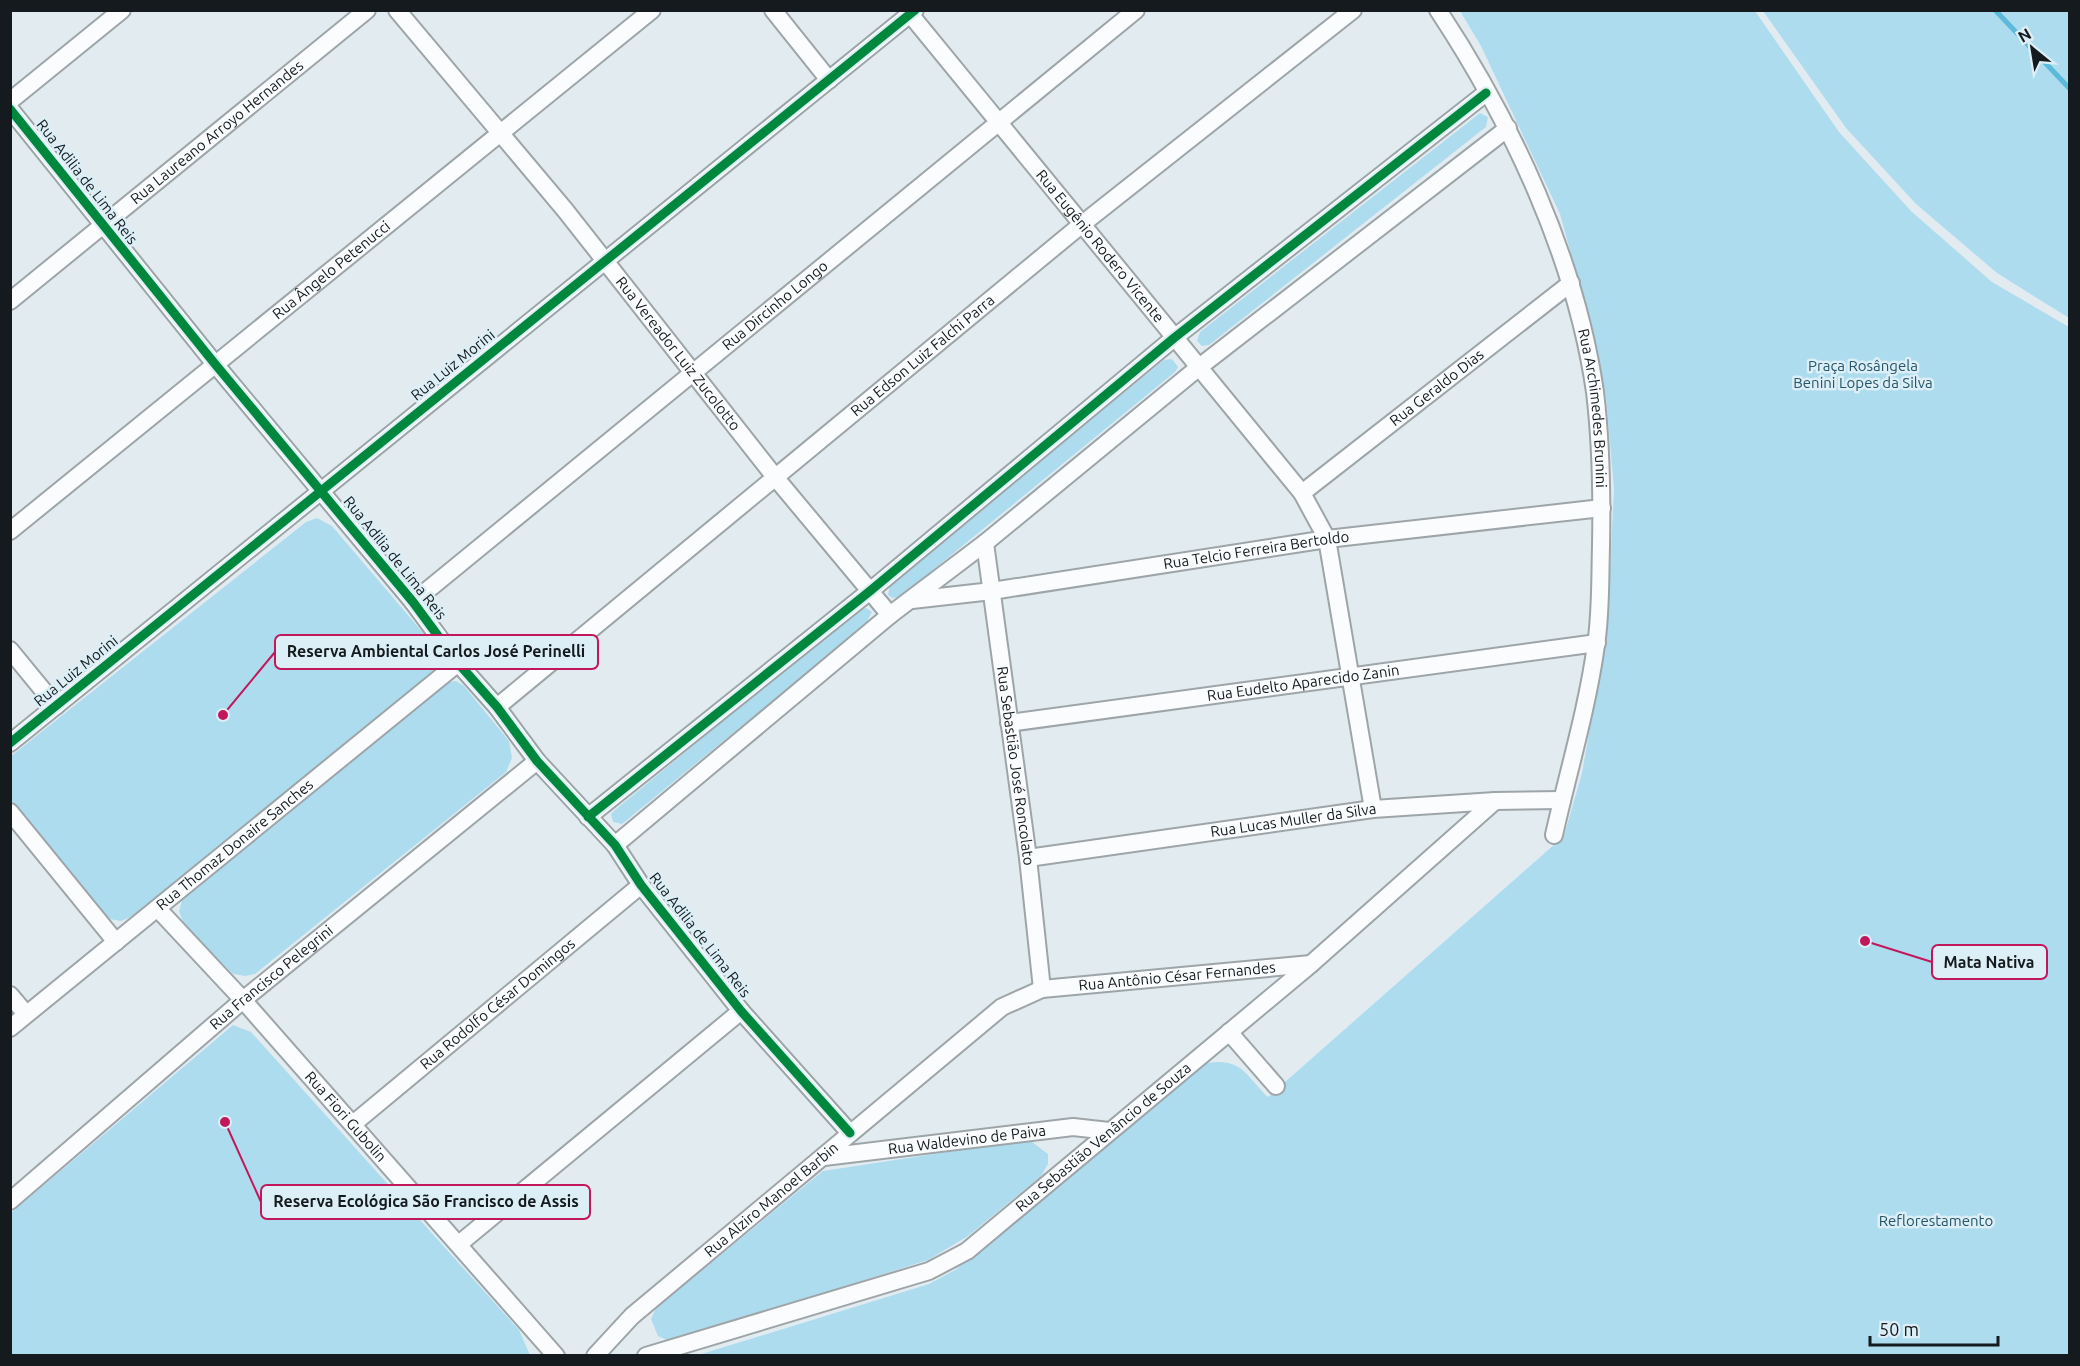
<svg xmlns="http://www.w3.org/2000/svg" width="2080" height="1366" font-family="Ubuntu,sans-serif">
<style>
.green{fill:#aedcef}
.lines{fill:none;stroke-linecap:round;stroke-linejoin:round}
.stream{stroke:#5bb9d9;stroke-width:5}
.minor-casing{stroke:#9da5a8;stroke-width:20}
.minor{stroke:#fbfcfd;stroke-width:16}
.cycleway-casing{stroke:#dceef6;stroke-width:13}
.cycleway{stroke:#00873e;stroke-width:9}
.labels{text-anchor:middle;stroke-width:5;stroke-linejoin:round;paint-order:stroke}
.street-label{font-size:15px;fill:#141a1d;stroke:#dceef6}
.park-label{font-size:15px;fill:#255568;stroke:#dceef6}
.leader{fill:none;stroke:#c2185b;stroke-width:2}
.callout-dot{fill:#c2185b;stroke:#dceef6;stroke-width:2}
.callout{fill:#dceef6;stroke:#c2185b;stroke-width:2}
.callout-label{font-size:16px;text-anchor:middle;font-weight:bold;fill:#141a1d}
</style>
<rect width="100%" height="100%" fill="#e2ecf0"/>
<!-- green -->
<path class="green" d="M 1460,11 L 1755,11 L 1839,132 L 1911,211 L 1992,282 L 2069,327 L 2069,1355 L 695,1356 L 929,1284 L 955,1270 L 1207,1063 C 1242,1057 1246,1076 1268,1097 L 1564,836 L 1582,773 L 1607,631 L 1614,489 L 1606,397 L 1592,330 L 1560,214 L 1481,46 Z
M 1763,11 L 2069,11 L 2069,318 L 1997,273 L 1916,204 L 1846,128 Z
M 1480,113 L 1488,117 L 1486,127 L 1209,345 L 1202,346 L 1197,341 L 1200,332 Z
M 1172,359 L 1178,367 L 1175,372 L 900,597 L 892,598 L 888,595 L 890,583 L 1164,360 Z
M 317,518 L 332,526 L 436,648 L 443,662 L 434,673 L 133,916 L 121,921 L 109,919 L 11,800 L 11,756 L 306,522 Z
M 866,608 L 872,612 L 865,625 L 622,824 L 613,822 L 611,814 L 615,810 L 856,611 Z
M 456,681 L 464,686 L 509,741 L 512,758 L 506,772 L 255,974 L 245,976 L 233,974 L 184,925 L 179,911 L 183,898 L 442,683 Z
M 233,1025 L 251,1032 L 519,1330 L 530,1355 L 11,1355 L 11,1213 Z
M 1013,1142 L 1032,1142 L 1048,1154 L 1048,1164 L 1041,1176 L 968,1236 L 928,1260 L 679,1339 L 667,1340 L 658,1336 L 651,1319 L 656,1308 L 823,1171 Z"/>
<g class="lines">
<!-- stream -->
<path class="stream" d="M 1995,10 L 2070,89"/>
<!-- minor casing -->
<g class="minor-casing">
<g id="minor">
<path id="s1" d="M 397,10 L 565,210 L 775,477 L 890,615"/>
<path d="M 773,10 L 829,80"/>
<path id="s2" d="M 1438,10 C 1512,122 1576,259 1595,392 C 1601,442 1602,496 1601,546 C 1600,579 1601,613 1596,645 C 1587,710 1568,772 1554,835"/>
<path id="s3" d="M 910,14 L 1302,493 L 1327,539 L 1373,809"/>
<path d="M 10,101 L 122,10"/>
<path d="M 10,109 L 215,364 L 413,602 L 458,663 L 497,707 L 537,761 L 615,845 L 641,885 L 741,1011 L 850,1133"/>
<path id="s4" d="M 10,301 L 367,10"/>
<path id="s5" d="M 1302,493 L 1571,283"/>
<path id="s6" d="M 10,531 L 652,10"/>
<path id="s7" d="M 985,543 L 1028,858 L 1042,989"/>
<path id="s8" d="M 912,600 L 992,591 L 1327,539 L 1602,508"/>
<path id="s9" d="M 413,602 L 1136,10"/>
<path d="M 10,650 L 56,706"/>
<path id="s10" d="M 497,707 L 1081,225 L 1353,10"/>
<path id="s11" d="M 1009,723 L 1597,643"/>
<path d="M 10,743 L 915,10"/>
<path d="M 10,812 L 116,942"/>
<path d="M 588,817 L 870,591 L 1174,338 L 1486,93"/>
<path d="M 615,845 L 890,615 L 985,543 L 1198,368 L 1508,128"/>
<path id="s12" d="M 1028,858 L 1373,809 L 1495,801 L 1562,800"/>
<path id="s13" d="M 158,909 L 243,1000 L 556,1356"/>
<path d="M 10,995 L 26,1014"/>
<path id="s14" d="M 10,1028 L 458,663"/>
<path d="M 1229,1032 L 1276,1086"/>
<path id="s15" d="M 353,1124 L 641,885"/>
<path id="s16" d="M 824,1157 L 1073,1127 L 1109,1131"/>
<path id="s17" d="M 10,1201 L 243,1000 L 537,761"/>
<path d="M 459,1244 L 741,1011"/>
<path id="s18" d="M 595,1356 L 632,1316 L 1002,1007 L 1042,989 L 1311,964"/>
<path id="s19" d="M 646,1356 L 929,1271 L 967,1251 L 1311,964 L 1495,801"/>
</g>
</g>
<!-- minor -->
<use href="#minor" class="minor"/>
<!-- cycleway casing -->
<g class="cycleway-casing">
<path id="cycleway" d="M 10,109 L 215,364 L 413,602 L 458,663 L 497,707 L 537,761 L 615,845 L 641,885 L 741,1011 L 850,1133
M 10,743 L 915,10
M 588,817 L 870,591 L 1174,338 L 1486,93"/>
</g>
<!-- cycleway -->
<use href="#cycleway" class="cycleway"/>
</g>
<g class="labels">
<!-- street labels -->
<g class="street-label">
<text dy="5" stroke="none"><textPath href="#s4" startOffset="267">Rua Laureano Arroyo Hernandes</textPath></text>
<text transform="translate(87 182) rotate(52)" y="5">Rua Adilia de Lima Reis</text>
<text dy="5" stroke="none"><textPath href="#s3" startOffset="300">Rua Eugênio Rodero Vicente</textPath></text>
<text dy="5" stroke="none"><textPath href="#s6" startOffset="414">Rua Ângelo Petenucci</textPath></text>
<text dy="5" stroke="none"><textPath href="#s9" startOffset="468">Rua Dircinho Longo</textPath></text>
<text dy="5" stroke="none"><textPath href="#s1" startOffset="444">Rua Vereador Luiz Zucolotto</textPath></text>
<text dy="5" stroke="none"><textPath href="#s10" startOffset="552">Rua Edson Luiz Falchi Parra</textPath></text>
<text transform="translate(453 365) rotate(-39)" y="5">Rua Luiz Morini</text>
<text dy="5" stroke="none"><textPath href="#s5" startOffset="171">Rua Geraldo Dias</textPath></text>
<text dy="5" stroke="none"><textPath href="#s2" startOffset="432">Rua Archimedes Brunini</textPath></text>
<text dy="5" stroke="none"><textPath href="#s8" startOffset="348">Rua Telcio Ferreira Bertoldo</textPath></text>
<text transform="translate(395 558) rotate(51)" y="5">Rua Adilia de Lima Reis</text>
<text transform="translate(76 671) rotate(-39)" y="5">Rua Luiz Morini</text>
<text dy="5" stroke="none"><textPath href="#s11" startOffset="297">Rua Eudelto Aparecido Zanin</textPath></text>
<text dy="5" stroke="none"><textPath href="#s7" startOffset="225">Rua Sebastião José Roncolato</textPath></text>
<text dy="5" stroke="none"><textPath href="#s12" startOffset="268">Rua Lucas Muller da Silva</textPath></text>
<text dy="5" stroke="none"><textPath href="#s14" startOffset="290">Rua Thomaz Donaire Sanches</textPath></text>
<text transform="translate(700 935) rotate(52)" y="5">Rua Adilia de Lima Reis</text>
<text dy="5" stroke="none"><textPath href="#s18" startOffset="716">Rua Antônio César Fernandes</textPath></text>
<text dy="5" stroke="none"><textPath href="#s17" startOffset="344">Rua Francisco Pelegrini</textPath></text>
<text dy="5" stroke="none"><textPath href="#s15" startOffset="188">Rua Rodolfo César Domingos</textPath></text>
<text dy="5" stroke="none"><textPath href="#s13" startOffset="280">Rua Fiori Gubolin</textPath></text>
<text dy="5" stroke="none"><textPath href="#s19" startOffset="516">Rua Sebastião Venâncio de Souza</textPath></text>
<text dy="5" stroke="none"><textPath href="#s16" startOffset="144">Rua Waldevino de Paiva</textPath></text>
<text dy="5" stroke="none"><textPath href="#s18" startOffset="236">Rua Alziro Manoel Barbin</textPath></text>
</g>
<!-- park labels -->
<g class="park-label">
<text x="1863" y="371">Praça Rosângela<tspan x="1863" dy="17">Benini Lopes da Silva</tspan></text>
<text x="1936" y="1226">Reflorestamento</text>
</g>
</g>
<!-- callouts -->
<path class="leader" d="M223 715L275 652M1865 941L1932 962M225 1122L261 1202"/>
<g class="callout-dot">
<circle cx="223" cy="715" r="6"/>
<circle cx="1865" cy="941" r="6"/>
<circle cx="225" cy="1122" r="6"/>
</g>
<g class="callout">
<rect x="275" y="635" width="323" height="34" rx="6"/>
<rect x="1932" y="945" width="115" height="34" rx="6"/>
<rect x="261" y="1185" width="329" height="34" rx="6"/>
</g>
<g class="callout-label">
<text x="436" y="657">Reserva Ambiental Carlos José Perinelli</text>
<text x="1989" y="968">Mata Nativa</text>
<text x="426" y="1207">Reserva Ecológica São Francisco de Assis</text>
</g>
<!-- border -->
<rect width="2080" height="1366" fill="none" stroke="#141a1d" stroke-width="24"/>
<!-- north arrow -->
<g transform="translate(2032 48) rotate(330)" stroke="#dceef6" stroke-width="4.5" paint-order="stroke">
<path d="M0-4.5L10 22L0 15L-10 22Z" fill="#141a1d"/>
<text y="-9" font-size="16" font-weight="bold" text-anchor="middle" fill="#141a1d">N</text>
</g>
<!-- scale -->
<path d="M1870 1336v9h128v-9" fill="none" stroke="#141a1d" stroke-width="3"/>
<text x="1879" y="1336" font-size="18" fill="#141a1d" stroke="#dceef6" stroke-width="4.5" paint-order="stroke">50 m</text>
</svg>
